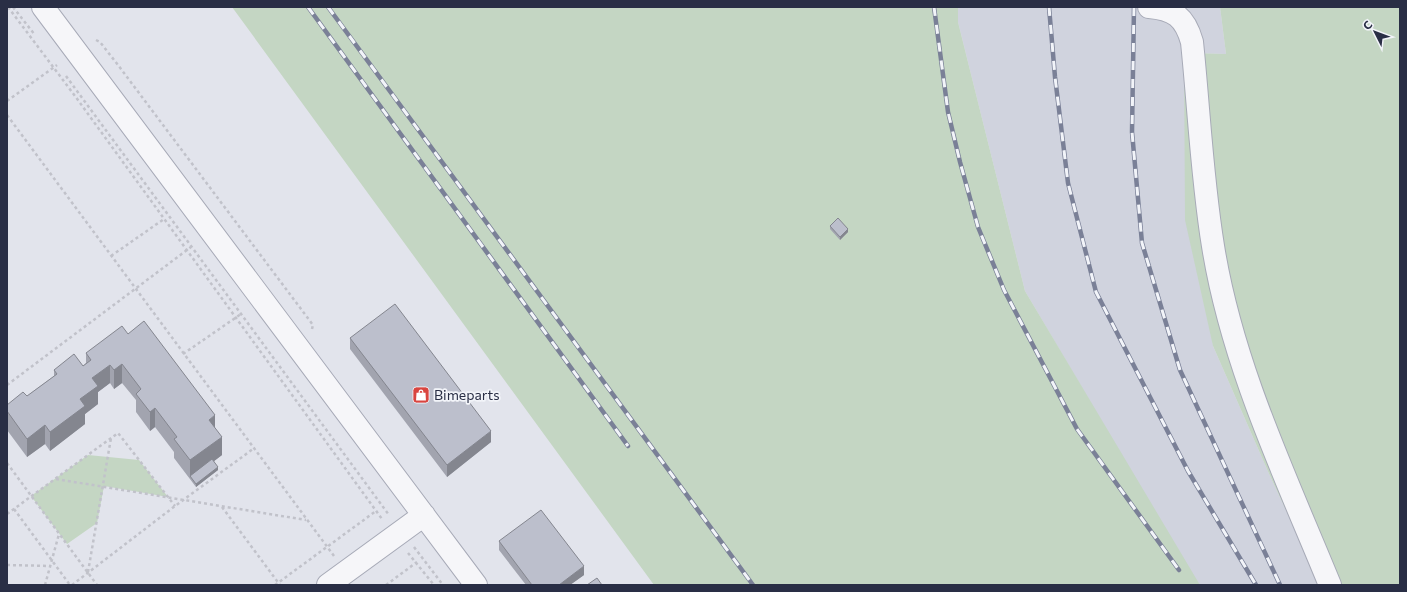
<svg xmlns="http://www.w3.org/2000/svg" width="1407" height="592" font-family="Commissioner,sans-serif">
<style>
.built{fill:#d0d3de}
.green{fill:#c4d6c3}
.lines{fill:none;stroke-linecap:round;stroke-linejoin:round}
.minor-casing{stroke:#a7aab7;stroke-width:24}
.path{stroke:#c1c2ca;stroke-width:2.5;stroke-dasharray:3 3;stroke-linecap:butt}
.minor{stroke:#f6f6f9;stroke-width:22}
.rail-casing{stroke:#7a8097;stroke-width:4.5}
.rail{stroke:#f2f4f9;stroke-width:3;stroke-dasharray:9;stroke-linecap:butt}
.wall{fill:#a2a4af}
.shaded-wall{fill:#84868f}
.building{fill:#bcbfcc;stroke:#84868f}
.labels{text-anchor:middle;stroke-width:3.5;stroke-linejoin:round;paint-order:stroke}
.poi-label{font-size:14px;fill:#292e45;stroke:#f2f4f9;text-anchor:start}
</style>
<rect width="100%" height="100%" fill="#e2e4ec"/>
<!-- built -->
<path class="built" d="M 958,7 L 1220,7 L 1226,54 L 1193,53 L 1213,346 L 1270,476 L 1321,585 L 1200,585 L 1193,576 L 1025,291 L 958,22 Z"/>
<!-- green -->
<path class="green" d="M 232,7 L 958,7 L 958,22 L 1025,291 L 1200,585 L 654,585 Z
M 1220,7 L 1400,7 L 1400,585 L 1321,585 L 1270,476 L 1213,346 L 1185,220 L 1184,56 L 1193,53 L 1226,54 Z
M 88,455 L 139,460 L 168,497 L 104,486 L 97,523 L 67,544 L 31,496 Z"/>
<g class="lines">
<!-- minor casing -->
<g class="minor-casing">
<path id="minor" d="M 43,7 L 476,585
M 1149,7 C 1174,9 1185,17 1192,42 C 1199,110 1202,179 1213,246 C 1232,365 1285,475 1330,585
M 328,585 L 424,515"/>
</g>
<!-- path -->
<path class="path" d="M 8,7 L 75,96 L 382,519
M 13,7 L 35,35
M 96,40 L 100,42 L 118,65 L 313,325 L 312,329
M 66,76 L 389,515
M 7,101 L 57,65
M 7,115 L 334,556
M 111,256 L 164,219
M 183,354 L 241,314
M 7,385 L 191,247
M 7,463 L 97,585
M 56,479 L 306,520
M 222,507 L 280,585
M 14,509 L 70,585
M 7,514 L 118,433 L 175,506
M 414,547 L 443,585
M 408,553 L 434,585
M 7,565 L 51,566
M 88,572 L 111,438
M 45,585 L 59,534
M 72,585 L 175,506 L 253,449
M 275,585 L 376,511
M 386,585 L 417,562"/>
<!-- minor -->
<use href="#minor" class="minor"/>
<!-- rail casing -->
<g class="rail-casing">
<path id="rail" d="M 308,7 L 628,446
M 328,7 L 753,585
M 934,7 L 948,112 L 960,162 L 978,227 L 1004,290 L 1077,429 L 1179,570
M 1049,7 L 1055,77 L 1068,183 L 1096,292 L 1188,471 L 1256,585
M 1134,7 L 1132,132 L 1142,243 L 1180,370 L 1280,585"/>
</g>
<!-- rail -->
<use href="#rail" class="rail"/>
</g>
<!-- wall -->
<path class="wall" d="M 830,226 L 848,232 L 840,240 L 830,229 Z
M 128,334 L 215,428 L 222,455 L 214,461 L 218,470 L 196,487 L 174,458 L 174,452 L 155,427 L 150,431 L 136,412 L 136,400 L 122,383 L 114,389 L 110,383 L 98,392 L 98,404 L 85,414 L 85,424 L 50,451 L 45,444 L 27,457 L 7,430 L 7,405 L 27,396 L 54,376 L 54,370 L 83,366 L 86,363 L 86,353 Z
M 350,338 L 491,442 L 447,477 L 350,349 Z
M 499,541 L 584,575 L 570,585 L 526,585 L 499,550 Z"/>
<!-- shaded-wall -->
<path class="shaded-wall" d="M 848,229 L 848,232 L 840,240 L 840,237 Z
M 122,364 L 122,383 L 114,389 L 114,370 Z
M 110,365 L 110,383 L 98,392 L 98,404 L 85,414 L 85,424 L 50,451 L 50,432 L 80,399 L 92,378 Z
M 155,408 L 155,427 L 150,431 L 150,412 Z
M 215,415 L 215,434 L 209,420 Z
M 45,425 L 45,444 L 27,457 L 27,439 Z
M 491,431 L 491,442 L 447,477 L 447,465 Z
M 222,437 L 222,455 L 192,478 L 190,476 L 190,460 Z
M 218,467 L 218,470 L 196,487 L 196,484 Z
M 584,566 L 584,575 L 570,585 L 559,585 Z"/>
<!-- building -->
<path class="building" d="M 838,218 L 848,229 L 840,237 L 830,226 Z
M 395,304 L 491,431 L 447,465 L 350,338 Z
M 144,321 L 215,415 L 209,420 L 222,437 L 190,460 L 174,439 L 177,437 L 155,408 L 150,412 L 136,394 L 141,389 L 122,364 L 114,370 L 110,365 L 92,378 L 98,386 L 80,399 L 85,406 L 50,432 L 45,425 L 27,439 L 7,411 L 7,405 L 23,392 L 27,396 L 57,374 L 54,370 L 74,354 L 83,366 L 91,360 L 86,353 L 122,326 L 128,334 Z
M 212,459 L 218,467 L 196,484 L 190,476 Z
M 541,510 L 584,566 L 559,585 L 532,585 L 499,541 Z
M 597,578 L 602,585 L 587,585 Z"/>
<!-- icons -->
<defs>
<g id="shop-square" transform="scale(0.9)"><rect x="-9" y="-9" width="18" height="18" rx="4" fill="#d9453f" stroke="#f2f4f9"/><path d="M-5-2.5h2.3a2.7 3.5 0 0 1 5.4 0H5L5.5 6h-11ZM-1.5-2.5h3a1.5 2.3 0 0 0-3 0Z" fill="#fff"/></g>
</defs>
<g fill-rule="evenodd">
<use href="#shop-square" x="421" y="395"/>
</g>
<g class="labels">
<!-- poi labels -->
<g class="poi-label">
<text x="434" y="400">Bimeparts</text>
</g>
</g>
<!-- border -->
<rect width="1407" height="592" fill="none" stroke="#292e45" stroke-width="16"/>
<!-- north arrow -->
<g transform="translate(1375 32) rotate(312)" stroke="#f2f4f9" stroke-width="3" paint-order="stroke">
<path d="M0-3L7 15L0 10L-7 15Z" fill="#292e45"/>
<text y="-6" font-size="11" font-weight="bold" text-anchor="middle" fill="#292e45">С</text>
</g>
</svg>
